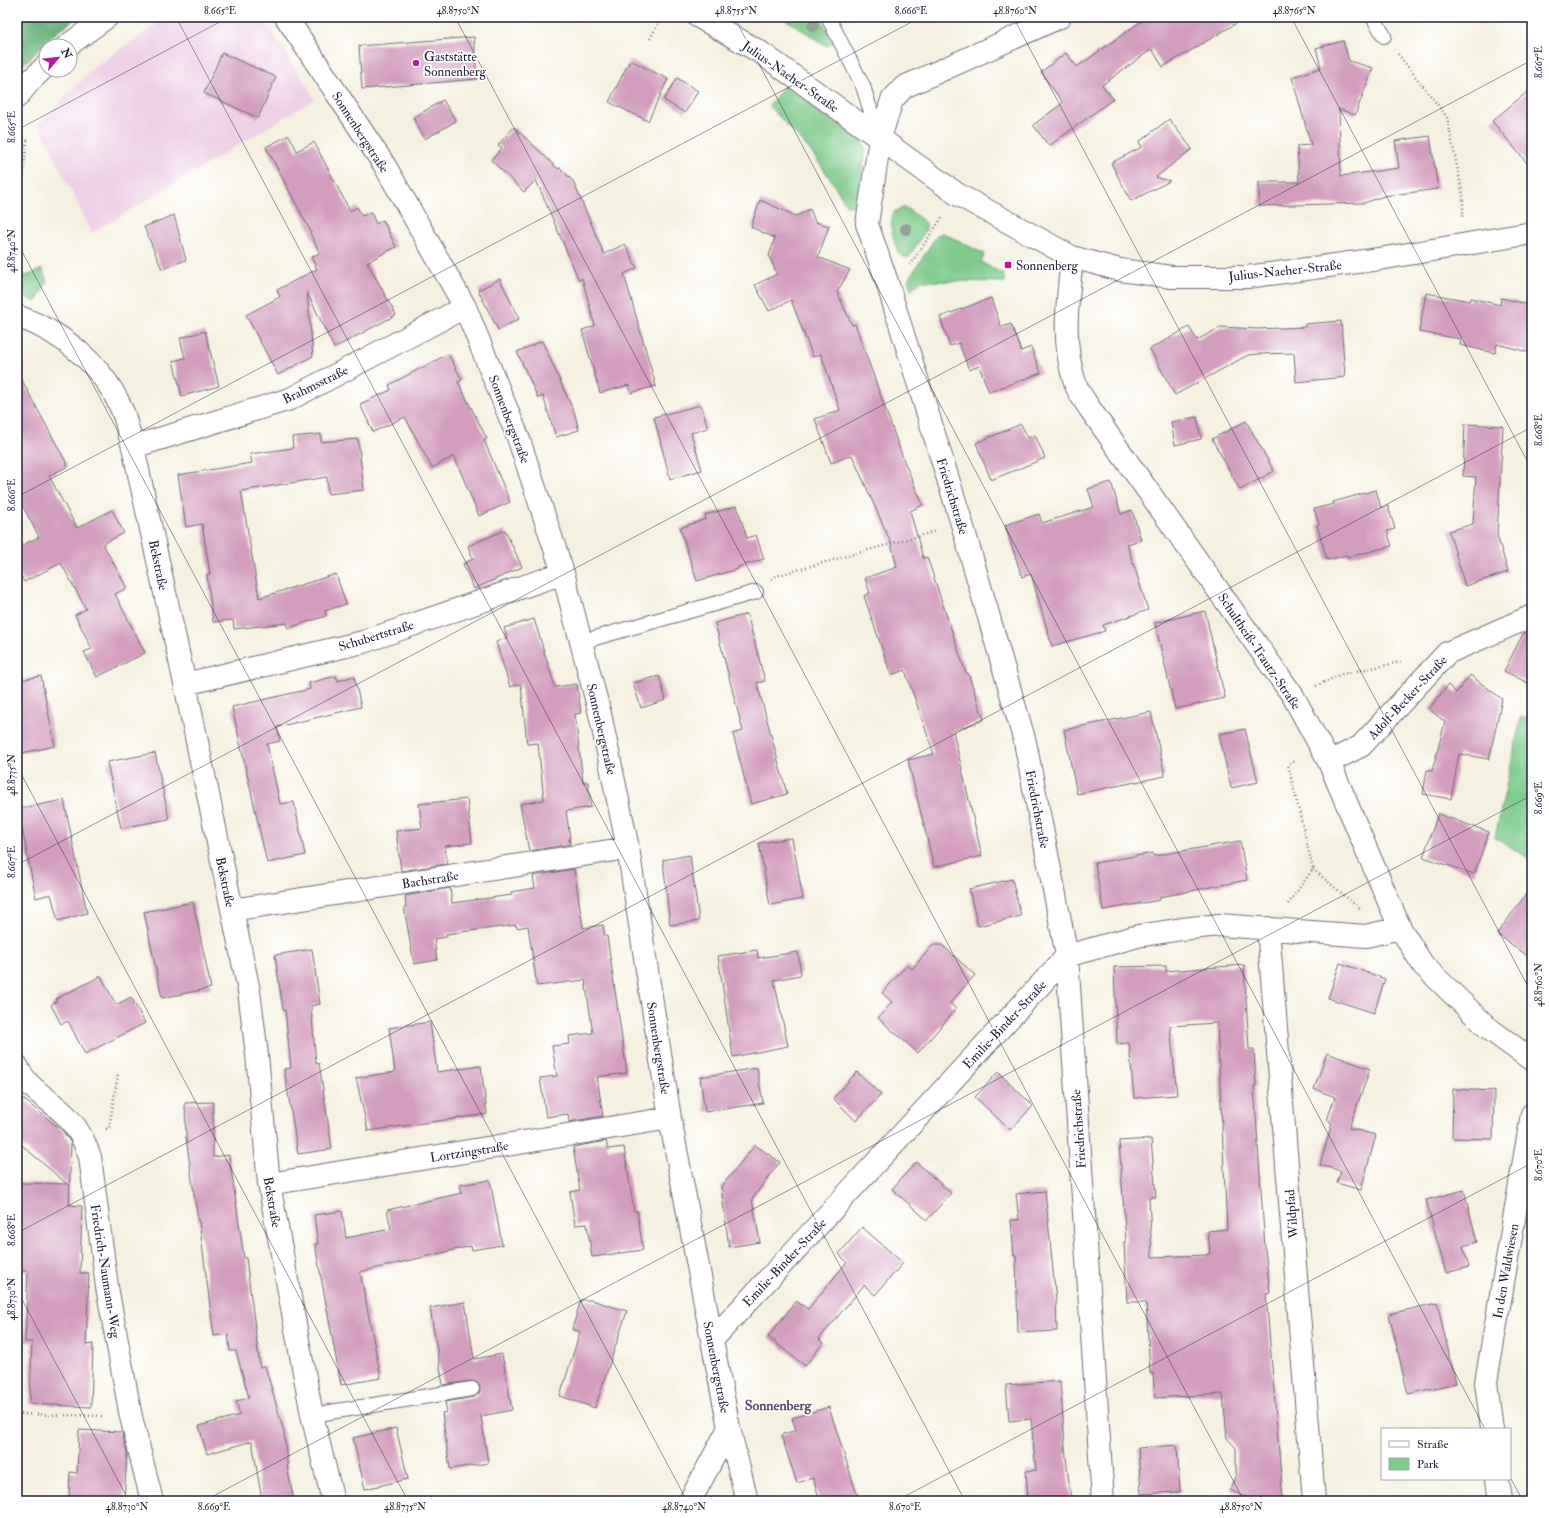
<svg xmlns="http://www.w3.org/2000/svg" width="1549" height="1518" font-family="'IM FELL Double Pica',serif">
<style>
.built{fill:#efd0e6}
.green{fill:#7ecb8a;stroke:#507662}
.forest{fill:#66af76;stroke:#446858}
.building{fill:#d39dbe}
.lines{fill:none;stroke-linecap:round;stroke-linejoin:round}
.lane-casing{stroke:#6c6a75;stroke-width:16}
.street-casing{stroke:#6c6a75;stroke-width:24}
.path{stroke:#6c6a75;stroke-width:2.5;stroke-dasharray:1 3;stroke-linecap:butt}
.lane{stroke:#fff;stroke-width:14}
.street{stroke:#fff;stroke-width:22}
.tree{fill:#93a095}
.ticks{fill:none;stroke:#22223b;stroke-width:1;stroke-opacity:0.45}
.poi-dot{fill:#b5179e;stroke:#fff;stroke-width:1.5}
.labels{text-anchor:middle;stroke-width:3.5;stroke-linejoin:round;paint-order:stroke}
.poi-label{font-size:13px;fill:#22223b;stroke:#fff;text-anchor:start}
.street-label{font-size:13px;fill:#22223b;stroke:#fff}
.neighbourhood-label{font-size:14px;font-weight:bold;fill:#604d69;stroke:#fff}
.neatline{fill:none;stroke:#22223b;stroke-width:1.5}
.ticks-label{font-size:10px;text-anchor:middle;fill:#22223b}
</style>
<rect width="100%" height="100%" fill="#fff"/>
<filter id="ink" filterUnits="userSpaceOnUse"><feTurbulence type="fractalNoise" baseFrequency=".025" numOctaves="2"/><feDisplacementMap in="SourceGraphic" scale="8" xChannelSelector="R" yChannelSelector="G"/><feConvolveMatrix kernelMatrix="1 2 1 2 8 2 1 2 1" color-interpolation-filters="sRGB"/></filter>
<filter id="wash" filterUnits="userSpaceOnUse"><feTurbulence type="fractalNoise" baseFrequency=".012" numOctaves="4" result="noise"/><feDisplacementMap in="SourceGraphic" scale="16" xChannelSelector="R" yChannelSelector="G"/><feGaussianBlur stdDeviation="0.9" result="paint"/><feColorMatrix in="noise" values="0 0 0 0 0 0 0 0 0 0 0 0 0 0 0 0 0 1.4 0 .05"/><feComposite in="paint" operator="in"/></filter>
<g filter="url(#wash)">
<rect width="100%" height="100%" fill="#f5f1e1"/>
<!-- built -->
<path class="built" d="M 167,17 L 263,17 L 315,99 L 92,233 L 39,125 L 92,69 Z"/>
<!-- green -->
<path class="green" d="M 782,17 L 820,17 L 834,43 L 827,46 Z
M 785,85 L 863,142 L 866,150 L 856,207 L 846,205 L 830,178 L 809,149 L 769,106 Z
M 17,142 L 26,151 L 23,179 L 17,181 Z
M 905,207 L 926,223 L 926,229 L 909,257 L 904,257 L 898,253 C 894,239 888,226 894,212 Z
M 943,233 L 985,254 L 981,262 L 1003,274 L 1005,282 L 922,281 L 911,289 L 908,280 L 937,235 Z
M 17,260 L 24,277 L 42,269 L 47,282 L 36,302 L 17,293 Z
M 1521,717 L 1532,717 L 1532,860 L 1495,838 Z"/>
<!-- forest -->
<path class="forest" d="M 17,17 L 78,17 L 58,31 L 17,71 Z"/>
<g id="blocks">
<!-- building -->
<path class="building" d="M 1147,17 L 1247,17 L 1163,67 L 1152,49 L 1102,85 L 1113,99 L 1049,146 L 1033,125 L 1063,103 L 1041,72 L 1066,53 L 1077,67 Z
M 474,37 L 477,79 L 362,89 L 359,46 Z
M 1343,41 L 1349,61 L 1373,68 L 1355,115 L 1339,109 L 1341,176 L 1399,168 L 1395,141 L 1430,136 L 1438,189 L 1384,196 L 1364,203 L 1259,206 L 1259,182 L 1299,182 L 1297,146 L 1311,145 L 1292,77 L 1321,68 L 1316,48 Z
M 222,53 L 276,77 L 258,118 L 204,93 Z
M 630,60 L 668,79 L 648,121 L 609,102 Z
M 677,78 L 698,91 L 685,113 L 664,100 Z
M 1532,88 L 1532,169 L 1492,121 Z
M 443,100 L 456,121 L 425,139 L 413,118 Z
M 1169,119 L 1192,149 L 1156,177 L 1170,181 L 1131,201 L 1111,163 L 1142,147 L 1139,142 Z
M 514,127 L 558,169 L 560,168 L 573,181 L 604,254 L 625,244 L 637,268 L 624,274 L 656,386 L 631,393 L 629,385 L 600,393 L 582,330 L 595,326 L 582,278 L 579,280 L 536,180 L 524,192 L 491,160 L 502,148 L 498,145 Z
M 289,135 L 297,151 L 314,142 L 350,211 L 357,207 L 362,216 L 371,212 L 376,224 L 383,220 L 396,247 L 367,262 L 396,315 L 334,348 L 307,292 L 313,356 L 278,375 L 246,315 L 280,297 L 277,290 L 317,269 L 311,257 L 320,253 L 310,233 L 311,232 L 266,147 Z
M 760,200 L 796,216 L 810,209 L 815,222 L 829,226 L 818,257 L 850,270 L 837,292 L 852,325 L 855,324 L 904,461 L 923,505 L 910,511 L 923,558 L 927,557 L 966,673 L 968,673 L 984,720 L 953,731 L 982,856 L 934,867 L 908,760 L 934,754 L 905,670 L 891,675 L 864,596 L 870,593 L 865,578 L 897,567 L 891,543 L 852,455 L 831,463 L 815,419 L 840,410 L 821,354 L 813,357 L 791,300 L 769,311 L 755,285 L 777,274 L 769,256 L 775,238 L 751,227 Z
M 174,215 L 186,260 L 162,269 L 144,227 Z
M 500,279 L 519,319 L 498,330 L 478,290 Z
M 1426,293 L 1470,301 L 1471,298 L 1500,305 L 1501,298 L 1532,305 L 1532,353 L 1497,344 L 1495,353 L 1460,345 L 1461,339 L 1419,332 Z
M 991,298 L 1001,327 L 1011,324 L 1021,351 L 1031,347 L 1041,373 L 989,392 L 979,366 L 969,370 L 959,343 L 950,346 L 940,317 Z
M 1341,321 L 1345,377 L 1296,382 L 1294,353 L 1259,354 L 1248,355 L 1175,395 L 1150,349 L 1189,327 L 1197,340 L 1221,327 L 1257,329 L 1305,327 L 1305,324 Z
M 205,331 L 219,386 L 182,396 L 173,361 L 185,358 L 180,338 Z
M 542,341 L 574,412 L 579,430 L 556,437 L 543,396 L 538,398 L 517,352 Z
M 448,354 L 462,380 L 458,382 L 487,439 L 484,440 L 510,502 L 479,516 L 454,456 L 432,468 L 405,417 L 373,432 L 360,404 L 391,390 L 389,385 Z
M 17,371 L 68,466 L 49,476 L 77,528 L 112,510 L 124,533 L 103,544 L 127,588 L 115,594 L 145,653 L 97,677 L 84,652 L 92,649 L 75,615 L 86,609 L 61,563 L 24,582 L 17,568 L 17,548 L 39,537 L 17,495 Z
M 701,405 L 708,428 L 691,433 L 702,470 L 670,479 L 654,417 Z
M 1197,417 L 1201,439 L 1175,445 L 1171,422 Z
M 1246,421 L 1274,471 L 1240,490 L 1212,439 Z
M 1021,424 L 1028,438 L 1035,435 L 1045,458 L 991,480 L 976,443 Z
M 1465,424 L 1503,426 L 1497,535 L 1508,572 L 1465,586 L 1449,531 L 1473,524 L 1476,477 L 1463,476 Z
M 321,434 L 321,442 L 358,439 L 364,490 L 328,494 L 327,477 L 241,491 L 259,598 L 336,574 L 346,604 L 325,611 L 326,616 L 288,628 L 287,623 L 234,629 L 233,620 L 213,622 L 207,574 L 210,574 L 202,524 L 186,527 L 178,475 L 252,463 L 250,454 L 293,448 L 292,437 Z
M 1111,482 L 1121,514 L 1132,510 L 1141,540 L 1127,544 L 1148,610 L 1103,625 L 1105,631 L 1052,646 L 1031,574 L 1022,577 L 1005,525 L 1039,514 L 1042,523 L 1094,507 L 1088,489 Z
M 1376,490 L 1381,508 L 1388,506 L 1395,529 L 1387,531 L 1392,546 L 1348,557 L 1347,555 L 1327,560 L 1317,525 L 1319,524 L 1314,509 L 1334,504 L 1333,502 Z
M 737,506 L 747,538 L 756,535 L 764,559 L 738,567 L 738,569 L 697,581 L 680,528 L 706,519 L 705,515 Z
M 505,530 L 522,567 L 474,589 L 463,564 L 473,559 L 468,546 Z
M 1205,611 L 1225,698 L 1175,709 L 1155,623 Z
M 747,614 L 765,681 L 757,683 L 787,794 L 751,804 L 733,734 L 743,731 L 715,623 Z
M 534,619 L 555,687 L 577,684 L 581,713 L 575,714 L 583,782 L 588,782 L 591,807 L 566,811 L 570,838 L 569,838 L 570,844 L 529,851 L 520,804 L 544,800 L 538,743 L 527,744 L 521,684 L 510,687 L 496,642 L 507,638 L 504,628 Z
M 1532,630 L 1532,685 L 1504,671 L 1523,634 Z
M 1470,675 L 1502,699 L 1489,759 L 1459,754 L 1451,799 L 1423,794 L 1427,770 L 1432,771 L 1445,722 L 1429,709 L 1448,685 L 1456,693 Z
M 41,676 L 55,746 L 17,754 L 17,681 Z
M 336,676 L 338,681 L 354,676 L 361,707 L 277,727 L 280,741 L 267,744 L 280,804 L 294,802 L 305,855 L 267,863 L 232,707 L 310,689 L 309,683 Z
M 659,676 L 666,700 L 641,708 L 633,683 Z
M 1151,712 L 1165,776 L 1077,794 L 1064,730 Z
M 1245,729 L 1258,782 L 1231,788 L 1219,734 Z
M 155,753 L 169,819 L 121,828 L 107,762 Z
M 467,799 L 472,843 L 445,846 L 447,864 L 401,871 L 396,831 L 422,828 L 419,804 Z
M 64,800 L 87,913 L 58,921 L 51,894 L 36,898 L 18,809 Z
M 1438,814 L 1489,832 L 1474,874 L 1423,857 Z
M 792,838 L 803,899 L 770,905 L 759,843 Z
M 1240,841 L 1247,880 L 1160,897 L 1160,900 L 1103,910 L 1095,863 L 1153,853 L 1153,856 Z
M 690,855 L 699,921 L 670,925 L 663,860 Z
M 574,869 L 583,928 L 603,925 L 605,937 L 607,936 L 627,1073 L 597,1077 L 603,1116 L 569,1122 L 568,1114 L 546,1117 L 540,1078 L 557,1076 L 552,1046 L 570,1044 L 569,1036 L 593,1033 L 585,980 L 537,986 L 528,926 L 517,928 L 516,925 L 446,934 L 447,937 L 434,939 L 437,960 L 414,964 L 404,907 L 406,907 L 405,896 L 450,888 L 452,903 L 512,895 L 511,892 L 535,888 L 533,876 Z
M 1012,879 L 1021,916 L 978,926 L 969,889 Z
M 1532,886 L 1532,959 L 1497,934 Z
M 193,902 L 211,988 L 162,998 L 144,912 Z
M 933,945 L 942,945 L 975,975 L 950,1003 L 956,1009 L 918,1053 L 878,1018 L 892,1002 L 882,993 L 907,965 L 912,969 Z
M 312,949 L 320,1004 L 311,1006 L 316,1064 L 319,1063 L 332,1149 L 298,1154 L 284,1069 L 291,1068 L 285,1010 L 283,1010 L 275,955 Z
M 757,950 L 758,958 L 798,952 L 801,975 L 774,980 L 788,1046 L 733,1057 L 718,956 Z
M 1340,963 L 1385,979 L 1374,1013 L 1328,998 Z
M 1244,965 L 1249,1049 L 1254,1049 L 1256,1086 L 1254,1086 L 1265,1249 L 1270,1293 L 1266,1294 L 1283,1501 L 1255,1501 L 1230,1490 L 1236,1474 L 1236,1448 L 1227,1438 L 1223,1394 L 1155,1398 L 1153,1373 L 1150,1373 L 1146,1302 L 1127,1302 L 1124,1242 L 1126,1242 L 1119,1141 L 1151,1139 L 1156,1197 L 1149,1197 L 1152,1257 L 1207,1255 L 1207,1254 L 1210,1254 L 1208,1231 L 1227,1229 L 1217,1023 L 1170,1026 L 1177,1095 L 1134,1098 L 1129,1043 L 1117,1044 L 1114,967 L 1166,966 L 1166,971 Z
M 101,976 L 116,1005 L 131,997 L 145,1023 L 85,1054 L 68,1021 L 61,1024 L 51,1005 L 57,1001 L 56,999 Z
M 430,1022 L 437,1072 L 481,1066 L 487,1114 L 368,1131 L 356,1078 L 395,1072 L 389,1028 Z
M 1327,1053 L 1370,1069 L 1349,1128 L 1376,1135 L 1361,1190 L 1337,1183 L 1341,1171 L 1320,1165 L 1332,1123 L 1327,1120 L 1335,1097 L 1314,1089 Z
M 757,1068 L 763,1103 L 705,1112 L 700,1077 Z
M 857,1072 L 881,1095 L 856,1121 L 833,1098 Z
M 998,1072 L 1033,1106 L 1010,1130 L 975,1097 Z
M 1453,1089 L 1494,1091 L 1493,1139 L 1452,1138 Z
M 17,1094 L 63,1131 L 71,1143 L 69,1205 L 82,1206 L 80,1273 L 89,1273 L 86,1345 L 93,1344 L 91,1407 L 30,1404 L 32,1342 L 25,1342 L 28,1271 L 17,1271 L 20,1183 L 67,1184 L 17,1141 Z
M 213,1102 L 213,1157 L 229,1155 L 244,1258 L 246,1258 L 260,1367 L 265,1366 L 284,1432 L 288,1472 L 294,1501 L 262,1501 L 252,1441 L 207,1454 L 199,1426 L 240,1415 L 236,1401 L 249,1398 L 236,1351 L 230,1351 L 228,1334 L 214,1336 L 199,1221 L 198,1221 L 186,1138 L 185,1103 Z
M 606,1141 L 608,1149 L 624,1147 L 634,1211 L 637,1211 L 643,1250 L 592,1257 L 587,1224 L 575,1225 L 570,1192 L 580,1190 L 573,1147 Z
M 755,1145 L 780,1162 L 752,1199 L 760,1242 L 729,1247 L 721,1187 Z
M 916,1162 L 951,1193 L 927,1220 L 892,1189 Z
M 490,1180 L 502,1245 L 472,1250 L 471,1246 L 360,1272 L 381,1378 L 341,1385 L 315,1244 L 318,1244 L 314,1215 L 342,1211 L 346,1238 L 391,1229 L 387,1210 L 462,1193 L 460,1185 Z
M 1464,1190 L 1477,1242 L 1463,1246 L 1469,1267 L 1446,1273 L 1426,1200 Z
M 1045,1191 L 1056,1300 L 1057,1331 L 1018,1333 L 1016,1256 L 1014,1256 L 1011,1220 L 1019,1220 L 1016,1194 Z
M 862,1227 L 903,1263 L 875,1295 L 864,1285 L 819,1339 L 823,1343 L 805,1366 L 768,1337 L 796,1301 L 808,1309 L 847,1262 L 839,1254 Z
M 581,1300 L 591,1300 L 627,1311 L 595,1408 L 560,1396 L 580,1332 L 572,1329 Z
M 465,1302 L 474,1359 L 502,1354 L 512,1410 L 481,1416 L 488,1463 L 450,1469 L 442,1413 L 447,1412 L 445,1402 L 474,1397 L 480,1392 L 480,1388 L 478,1383 L 471,1381 L 443,1385 L 430,1308 Z
M 1437,1303 L 1456,1383 L 1408,1394 L 1389,1314 Z
M 1060,1381 L 1066,1457 L 1071,1501 L 1028,1501 L 1026,1471 L 1036,1470 L 1031,1419 L 1009,1421 L 1006,1385 Z
M 829,1407 L 859,1501 L 820,1501 L 813,1478 L 797,1483 L 781,1435 L 796,1430 L 792,1418 Z
M 396,1428 L 408,1479 L 365,1489 L 353,1438 Z
M 79,1430 L 122,1432 L 127,1452 L 124,1501 L 85,1501 L 85,1498 L 69,1497 L 70,1472 L 77,1473 Z
M 1177,1445 L 1180,1492 L 1141,1494 L 1138,1448 Z"/>
</g>
</g>
<g filter="url(#ink)">
<use href="#blocks" fill-opacity="0" stroke="#6c6a75" stroke-width="1"/>
<g class="lines">
<!-- lane casing -->
<g class="lane-casing">
<path id="lane" d="M 828,17 L 863,86 L 879,138
M 1373,17 L 1384,36
M 581,642 L 756,592
M 312,1415 L 472,1389"/>
</g>
<!-- street casing -->
<g class="street-casing">
<path id="street" d="M 286,17 L 385,166 L 465,307 L 518,437 L 563,573 L 600,714 L 628,848 L 670,1118 L 712,1340 L 729,1428 L 747,1501
M 699,17 L 760,52 L 957,194 L 1072,257 L 1120,270 L 1172,277 L 1247,277 L 1379,259 L 1532,233
M 1060,17 L 904,87 L 892,100 L 880,138 L 867,224 L 886,279 L 962,524 L 1025,742 L 1067,956 L 1103,1501
M 67,46 L 107,17
M 17,97 L 30,81 L 46,66
M 1072,257 C 1068,300 1061,341 1075,383 C 1078,392 1085,401 1090,409 L 1293,696 L 1329,762 L 1400,928 L 1423,965 L 1488,1028 L 1532,1060
M 17,316 C 64,333 106,367 124,415 C 127,426 130,437 133,447 L 185,684 L 249,991 L 257,1055 L 269,1184 L 312,1415 L 333,1501
M 133,447 L 290,399 L 465,307
M 185,684 L 363,642 L 563,573
M 1329,762 L 1361,746 L 1447,653 L 1532,616
M 232,910 L 628,848
M 1268,928 L 1314,1501
M 17,1066 C 28,1091 53,1100 69,1119 C 80,1131 85,1143 90,1157 L 107,1287 L 131,1417 L 152,1501
M 269,1184 L 670,1118
M 712,1340 L 1067,956 L 1138,936 L 1182,929 L 1219,925 L 1366,936 L 1400,928
M 1492,1429 L 1486,1382 L 1532,1114
M 1497,1479 L 1500,1501
M 690,1501 L 729,1428"/>
</g>
<!-- path -->
<path class="path" d="M 650,39 L 662,17
M 1398,54 L 1447,117 L 1463,196 L 1463,218
M 17,133 L 27,141 L 23,179
M 910,265 L 943,216
M 772,579 L 776,576 L 936,531
M 1316,686 L 1342,674 L 1401,662
M 1313,869 L 1360,909
M 1288,904 L 1313,869 L 1288,765 L 1297,760
M 106,1129 L 109,1128 L 118,1074
M 17,1414 L 105,1416"/>
<!-- lane -->
<use href="#lane" class="lane"/>
<!-- street -->
<use href="#street" class="street"/>
</g>
<!-- trees -->
<g class="tree">
<circle cx="813" cy="26" r="6"/>
<circle cx="906" cy="229" r="6"/>
</g>
</g>
<!-- ticks -->
<path class="ticks" d="M 176,17 L 965,1501M 455,17 L 1244,1501M 734,17 L 1485,1429M 1013,17 L 1532,994M 1291,17 L 1532,470M 17,130 L 229,17M 17,242 L 687,1501M 17,497 L 921,17M 17,766 L 408,1501M 17,865 L 1532,60M 17,1233 L 1532,427M 17,1290 L 129,1501M 1510,1477 L 1523,1501M 204,1501 L 1532,795M 896,1501 L 1532,1163"/>
<!-- markers -->
<g class="poi-dot">
<circle cx="416" cy="63" r="4"/>
<rect x="1004" y="261" width="8" height="8" rx="2"/>
</g>
<g class="labels">
<!-- poi labels -->
<g class="poi-label">
<text x="424" y="61">Gaststätte<tspan x="424" dy="15">Sonnenberg</tspan></text>
<text x="1016" y="270">Sonnenberg</text>
</g>
<!-- street labels -->
<g class="street-label">
<text transform="translate(791 76) rotate(35)" y="5">Julius-Naeher-Straße</text>
<text transform="translate(361 132) rotate(57)" y="5">Sonnenbergstraße</text>
<text transform="translate(1285 270) rotate(-6)" y="5">Julius-Naeher-Straße</text>
<text transform="translate(315 384) rotate(-26)" y="5">Brahmsstraße</text>
<text transform="translate(510 419) rotate(69)" y="5">Sonnenbergstraße</text>
<text transform="translate(953 496) rotate(73)" y="5">Friedrichstraße</text>
<text transform="translate(159 565) rotate(78)" y="5">Bekstraße</text>
<text transform="translate(376 635) rotate(-17)" y="5">Schubertstraße</text>
<text transform="translate(1260 651) rotate(56)" y="5">Schultheiß-Trautz-Straße</text>
<text transform="translate(1407 697) rotate(-47)" y="5">Adolf-Becker-Straße</text>
<text transform="translate(602 729) rotate(77)" y="5">Sonnenbergstraße</text>
<text transform="translate(1038 809) rotate(79)" y="5">Friedrichstraße</text>
<text transform="translate(430 879) rotate(-9)" y="5">Bachstraße</text>
<text transform="translate(226 882) rotate(78)" y="5">Bekstraße</text>
<text transform="translate(1004 1024) rotate(-47)" y="5">Emilie-Binder-Straße</text>
<text transform="translate(659 1048) rotate(81)" y="5">Sonnenbergstraße</text>
<text transform="translate(1078 1129) rotate(-94)" y="5">Friedrichstraße</text>
<text transform="translate(469 1151) rotate(-9)" y="5">Lortzingstraße</text>
<text transform="translate(273 1202) rotate(80)" y="5">Bekstraße</text>
<text transform="translate(1291 1214) rotate(-95)" y="5">Wildpfad</text>
<text transform="translate(784 1262) rotate(-47)" y="5">Emilie-Binder-Straße</text>
<text transform="translate(106 1271) rotate(81)" y="5">Friedrich-Naumann-Weg</text>
<text transform="translate(1505 1271) rotate(-80)" y="5">In den Waldwiesen</text>
<text transform="translate(717 1367) rotate(79)" y="5">Sonnenbergstraße</text>
</g>
<!-- neighbourhood labels -->
<g class="neighbourhood-label">
<text x="778" y="1410">Sonnenberg</text>
</g>
</g>
<!-- margin -->
<rect width="1549" height="1518" fill="none" stroke="#fff" stroke-width="44"/>
<!-- legend -->
<rect x="1381" y="1428" width="130" height="52" fill="#ffffff" stroke="#a7a7b1"/>
<rect x="1389" y="1441" width="20" height="6" fill="#ffffff" stroke="#a7a7b1"/>
<text x="1417" y="1448" font-size="12" fill="#22223b">Straße</text>
<rect x="1389" y="1458" width="20" height="12" fill="#7ecb8a" stroke="#a7a7b1"/>
<text x="1417" y="1468" font-size="12" fill="#22223b">Park</text>
<!-- north arrow -->
<g transform="translate(58 58) rotate(62)"><circle r="19" fill="#ffffff" stroke="#a7a7b1"/>
<path d="M0-3L7 15L0 10L-7 15Z" fill="#b5179e"/>
<text y="-6" font-size="11" font-weight="bold" text-anchor="middle" fill="#22223b">N</text>
</g>
<rect x="22" y="22" width="1505" height="1474" class="neatline"/>
<g class="ticks-label">
<text x="220" y="14">8.665°E</text>
<text x="458" y="14">48.8750°N</text>
<text x="736" y="14">48.8755°N</text>
<text x="911" y="14">8.666°E</text>
<text x="1015" y="14">48.8760°N</text>
<text x="1294" y="14">48.8765°N</text>
<text transform="translate(1538 62) rotate(-90)" y="4">8.667°E</text>
<text transform="translate(11 127) rotate(-90)" y="4">8.665°E</text>
<text transform="translate(11 251) rotate(-90)" y="4">48.8740°N</text>
<text transform="translate(1538 430) rotate(-90)" y="4">8.668°E</text>
<text transform="translate(11 495) rotate(-90)" y="4">8.666°E</text>
<text transform="translate(11 775) rotate(-90)" y="4">48.8735°N</text>
<text transform="translate(1538 798) rotate(-90)" y="4">8.669°E</text>
<text transform="translate(11 862) rotate(-90)" y="4">8.667°E</text>
<text transform="translate(1538 985) rotate(-90)" y="4">48.8760°N</text>
<text transform="translate(1538 1165) rotate(-90)" y="4">8.670°E</text>
<text transform="translate(11 1230) rotate(-90)" y="4">8.668°E</text>
<text transform="translate(11 1299) rotate(-90)" y="4">48.8730°N</text>
<text x="127" y="1510">48.8730°N</text>
<text x="214" y="1510">8.669°E</text>
<text x="405" y="1510">48.8735°N</text>
<text x="684" y="1510">48.8740°N</text>
<text x="905" y="1510">8.670°E</text>
<text x="1241" y="1510">48.8750°N</text>
</g>
</svg>
